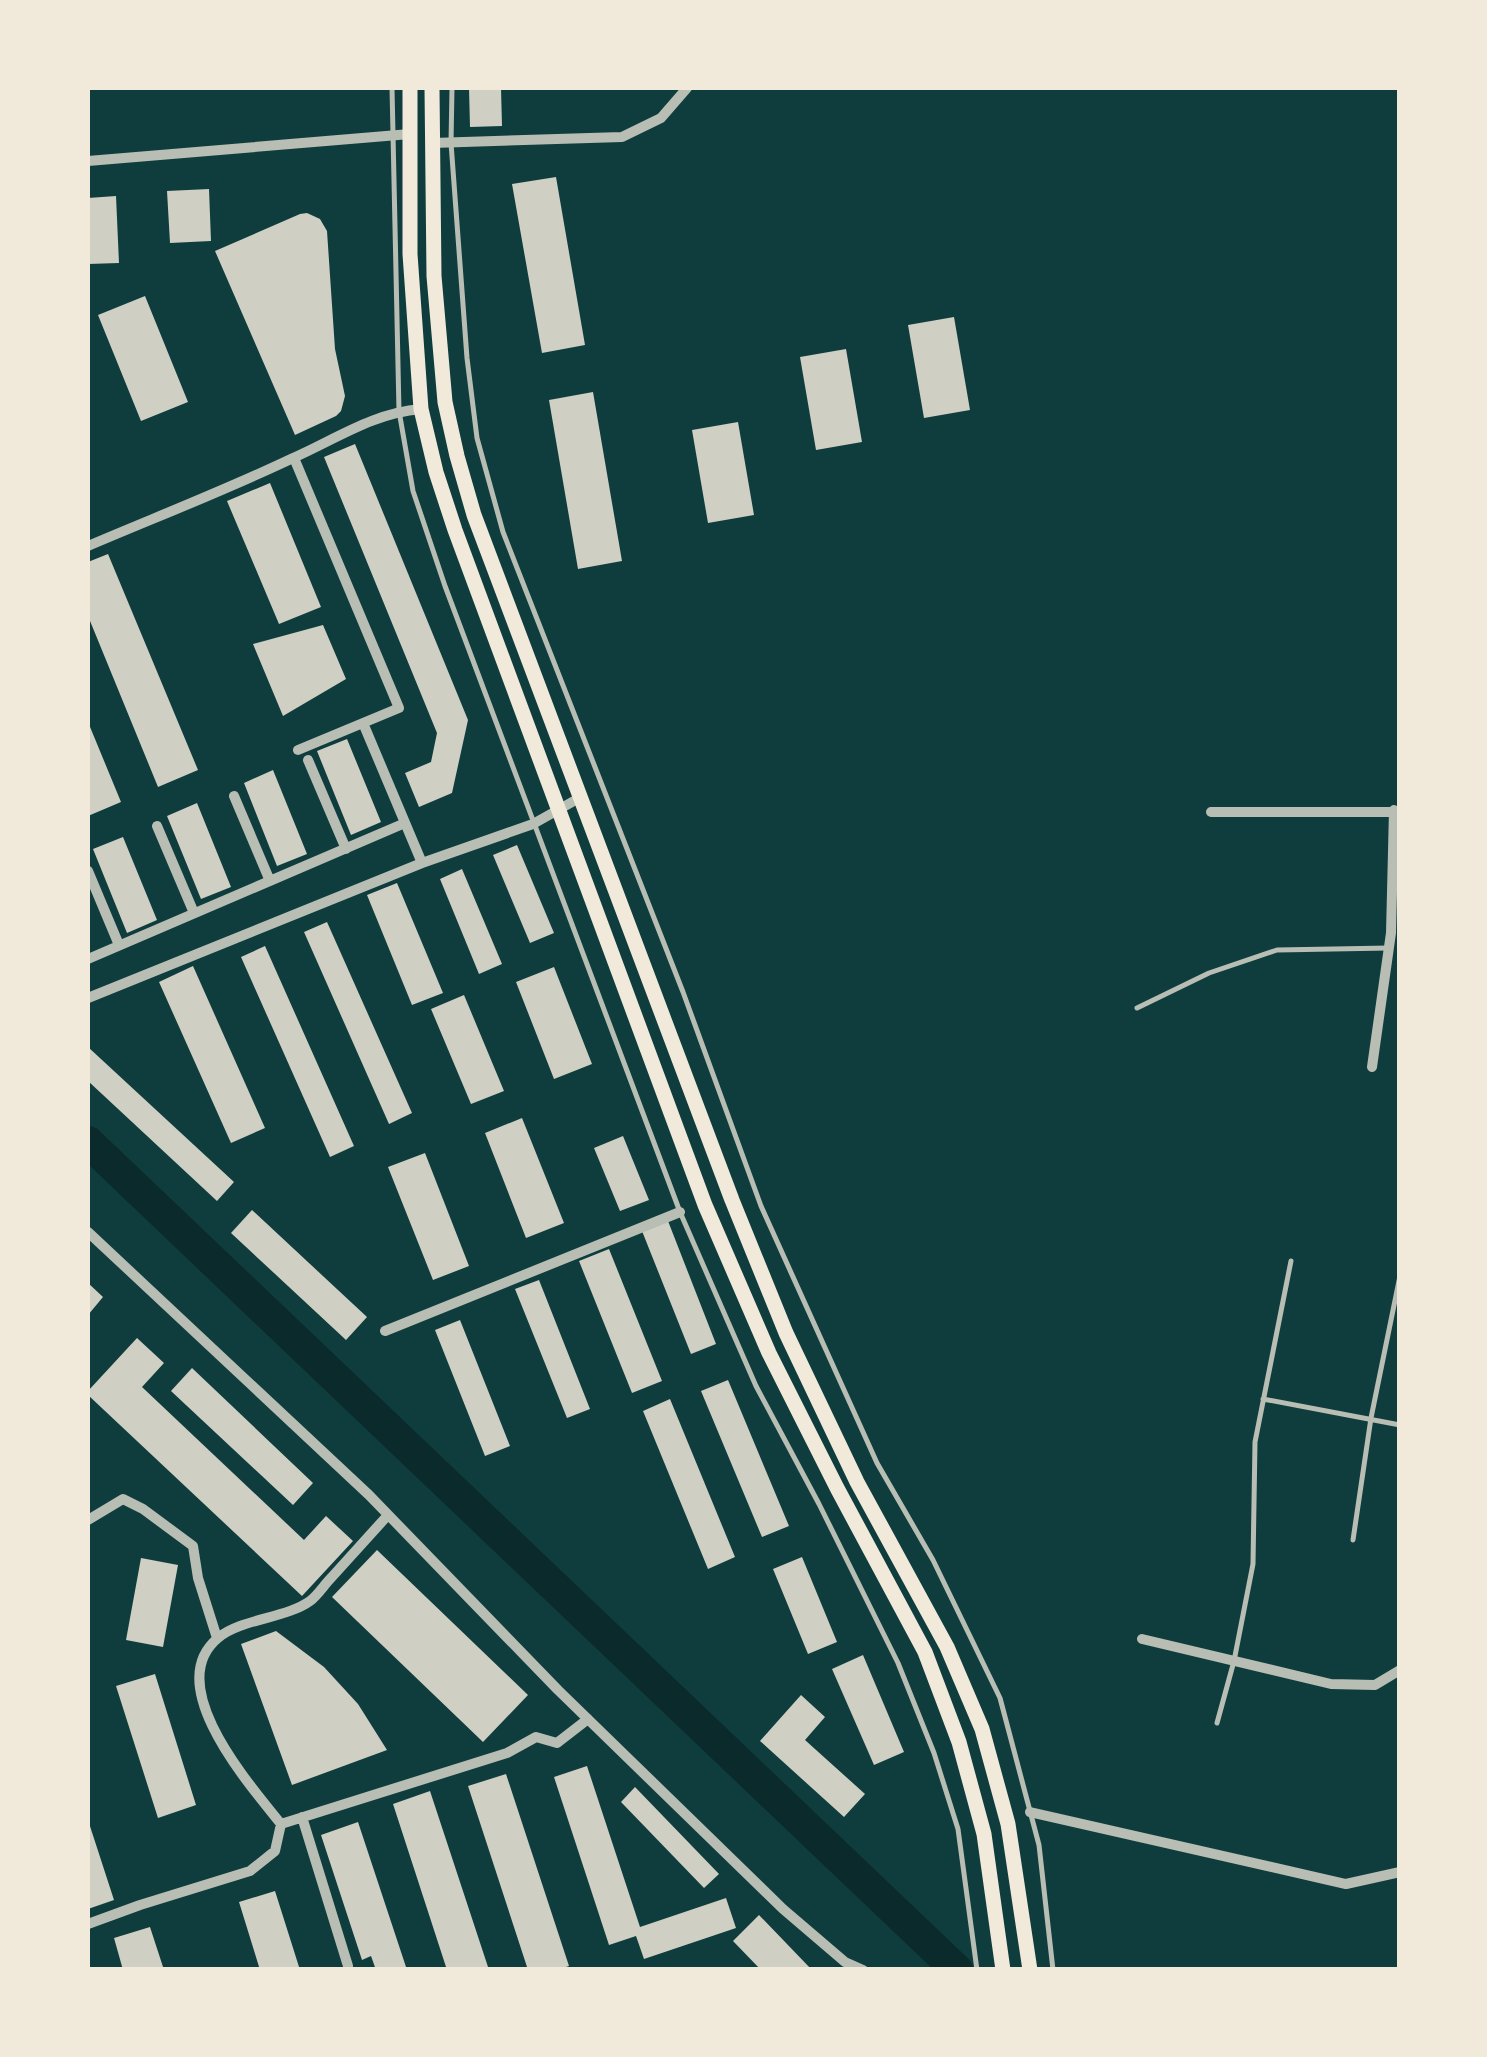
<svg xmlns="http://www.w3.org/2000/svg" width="1487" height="2057" font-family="Inter,sans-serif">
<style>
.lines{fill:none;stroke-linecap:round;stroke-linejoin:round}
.river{stroke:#0a2a2b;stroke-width:32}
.building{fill:#cfcfc3}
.service{stroke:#b8beb3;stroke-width:5}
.minor{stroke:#b8beb3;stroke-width:10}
.primary{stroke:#f1e9da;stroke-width:15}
</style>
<rect width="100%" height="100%" fill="#0f3d3e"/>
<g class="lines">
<!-- river -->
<path class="river" d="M 88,1142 L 957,1970"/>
</g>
<!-- building -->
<path class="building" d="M 469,88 L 501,88 L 502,126 L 470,127 Z
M 556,177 L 585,345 L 542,353 L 512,184 Z
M 209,189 L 211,241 L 170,243 L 167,191 Z
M 116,196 L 119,263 L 88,264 L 88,198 Z
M 307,213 L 320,219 L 327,231 L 335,349 L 345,396 L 341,411 L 336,416 L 295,435 L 215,251 L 300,214 Z
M 145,296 L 188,402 L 141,421 L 98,315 Z
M 954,317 L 970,410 L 924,418 L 908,325 Z
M 846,349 L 862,442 L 816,450 L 800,357 Z
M 593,392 L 622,561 L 578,569 L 549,400 Z
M 738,422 L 754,515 L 708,523 L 692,430 Z
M 355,444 L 468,720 L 452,793 L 419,807 L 405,773 L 431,762 L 437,733 L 324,457 Z
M 270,483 L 321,607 L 279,624 L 227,501 Z
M 108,554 L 198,770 L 158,787 L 88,616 L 88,562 Z
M 323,625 L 346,679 L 283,716 L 253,644 Z
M 88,722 L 121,802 L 88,816 Z
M 347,739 L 381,822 L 351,835 L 317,751 Z
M 273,770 L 307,854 L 277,866 L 244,783 Z
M 197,803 L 231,887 L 201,899 L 167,816 Z
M 123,837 L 157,920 L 127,933 L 93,849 Z
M 517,845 L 554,933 L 530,943 L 493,855 Z
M 462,869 L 502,964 L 479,974 L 440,879 Z
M 397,883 L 443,993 L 412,1005 L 367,895 Z
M 327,922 L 412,1113 L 389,1124 L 304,932 Z
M 265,946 L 354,1146 L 330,1157 L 241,957 Z
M 193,966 L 265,1128 L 231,1143 L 159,982 Z
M 554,967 L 592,1064 L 554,1079 L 516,982 Z
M 464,995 L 504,1091 L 471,1104 L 431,1009 Z
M 88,1047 L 234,1182 L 217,1201 L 88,1081 Z
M 522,1118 L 564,1223 L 526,1238 L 485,1133 Z
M 623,1136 L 649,1200 L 620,1211 L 594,1148 Z
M 425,1153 L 469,1266 L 433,1280 L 388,1167 Z
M 252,1210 L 367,1317 L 346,1340 L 231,1233 Z
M 668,1221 L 716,1344 L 691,1354 L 642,1231 Z
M 609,1249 L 662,1381 L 632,1393 L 579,1261 Z
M 539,1280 L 590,1409 L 567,1418 L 515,1289 Z
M 88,1283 L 103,1297 L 88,1315 Z
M 460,1320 L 510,1446 L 485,1456 L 435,1330 Z
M 137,1338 L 164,1363 L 142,1387 L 304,1540 L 326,1516 L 353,1541 L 302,1596 L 88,1395 L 88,1391 Z
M 192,1368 L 313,1483 L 293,1505 L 171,1391 Z
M 728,1380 L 789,1526 L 762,1537 L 701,1391 Z
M 670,1399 L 735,1557 L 708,1569 L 643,1411 Z
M 377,1550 L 528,1695 L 483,1742 L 332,1597 Z
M 802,1557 L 837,1642 L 808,1654 L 773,1569 Z
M 141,1558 L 178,1565 L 163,1647 L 126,1640 Z
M 276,1631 L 324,1667 L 358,1704 L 387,1750 L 292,1785 L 241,1644 Z
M 863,1655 L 904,1752 L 874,1765 L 832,1669 Z
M 155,1674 L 196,1805 L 158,1818 L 116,1686 Z
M 801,1695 L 825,1717 L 805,1740 L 865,1794 L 844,1817 L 760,1741 Z
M 587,1766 L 640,1927 L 726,1898 L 736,1928 L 644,1959 L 636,1936 L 609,1945 L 554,1777 Z
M 506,1774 L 569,1966 L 557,1970 L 528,1970 L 468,1786 Z
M 635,1787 L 719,1874 L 704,1888 L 621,1802 Z
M 430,1791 L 489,1970 L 447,1970 L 393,1804 Z
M 88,1820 L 114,1900 L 88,1909 Z
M 358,1822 L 407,1970 L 376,1970 L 371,1956 L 362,1960 L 321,1835 Z
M 275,1891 L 300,1970 L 260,1970 L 239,1902 Z
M 759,1915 L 812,1970 L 761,1970 L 733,1941 Z
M 150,1927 L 164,1970 L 123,1970 L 114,1938 Z"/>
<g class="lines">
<!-- service -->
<path class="service" d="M 392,88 L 399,411 L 413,491 L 445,586 L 680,1212 L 756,1386 L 819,1504 L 898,1663 L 934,1753 L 958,1829 L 977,1970
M 452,88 L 451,143 L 467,358 L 477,438 L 503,532 L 683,992 L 761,1206 L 877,1463 L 933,1560 L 1000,1698 L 1039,1845 L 1053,1970
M 1137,1008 L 1209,973 L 1277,950 L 1389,948
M 1263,1399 L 1400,1425
M 1353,1540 L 1371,1418 L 1400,1276
M 1217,1723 L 1234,1661 L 1253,1564 L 1255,1442 L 1291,1261"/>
<!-- minor -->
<path class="minor" d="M 433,143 L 622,137 L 661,118 L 687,88
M 88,161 L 410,134
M 294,458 L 399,708 L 298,750
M 88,546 C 156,517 226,490 293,458 C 336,439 373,413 421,409
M 363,723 L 422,863
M 308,760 L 346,849
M 234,796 L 270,881
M 1211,812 L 1399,812
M 157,826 L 194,913
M 88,871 L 119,945
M 88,959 L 405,823
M 88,998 L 422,863 L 533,824 L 581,797
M 1372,1067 L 1391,933 L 1394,810
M 88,1232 L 369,1495 L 558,1690 L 783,1909 L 845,1962 L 863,1970
M 385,1331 L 680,1212
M 88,1520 L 123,1499 L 143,1509 L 193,1546 L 198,1578 L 217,1638
M 1142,1639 L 1331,1684 L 1375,1685 L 1400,1670
M 1030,1812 L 1346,1884 L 1400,1872
M 302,1817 L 348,1966
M 281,1824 C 250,1785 161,1685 218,1638 C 240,1619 287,1618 310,1601 C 318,1595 324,1585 331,1578 C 350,1557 369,1536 388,1515
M 88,1924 L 140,1905 L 250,1871 L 275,1851 L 281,1824 L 507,1753 L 536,1737 L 557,1743 L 588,1719"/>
<!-- primary -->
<path class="primary" d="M 410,88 L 410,254 L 421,409 L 436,472 L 455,530 L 705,1205 L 769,1353 L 837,1488 L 925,1652 L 959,1742 L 984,1834 L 1003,1970
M 432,88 L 434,276 L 445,402 L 457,456 L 474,515 L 732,1200 L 786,1333 L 857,1482 L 947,1647 L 982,1729 L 1008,1824 L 1030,1970"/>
</g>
<!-- border -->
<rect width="1487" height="2057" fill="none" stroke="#f1e9da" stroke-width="180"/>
</svg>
